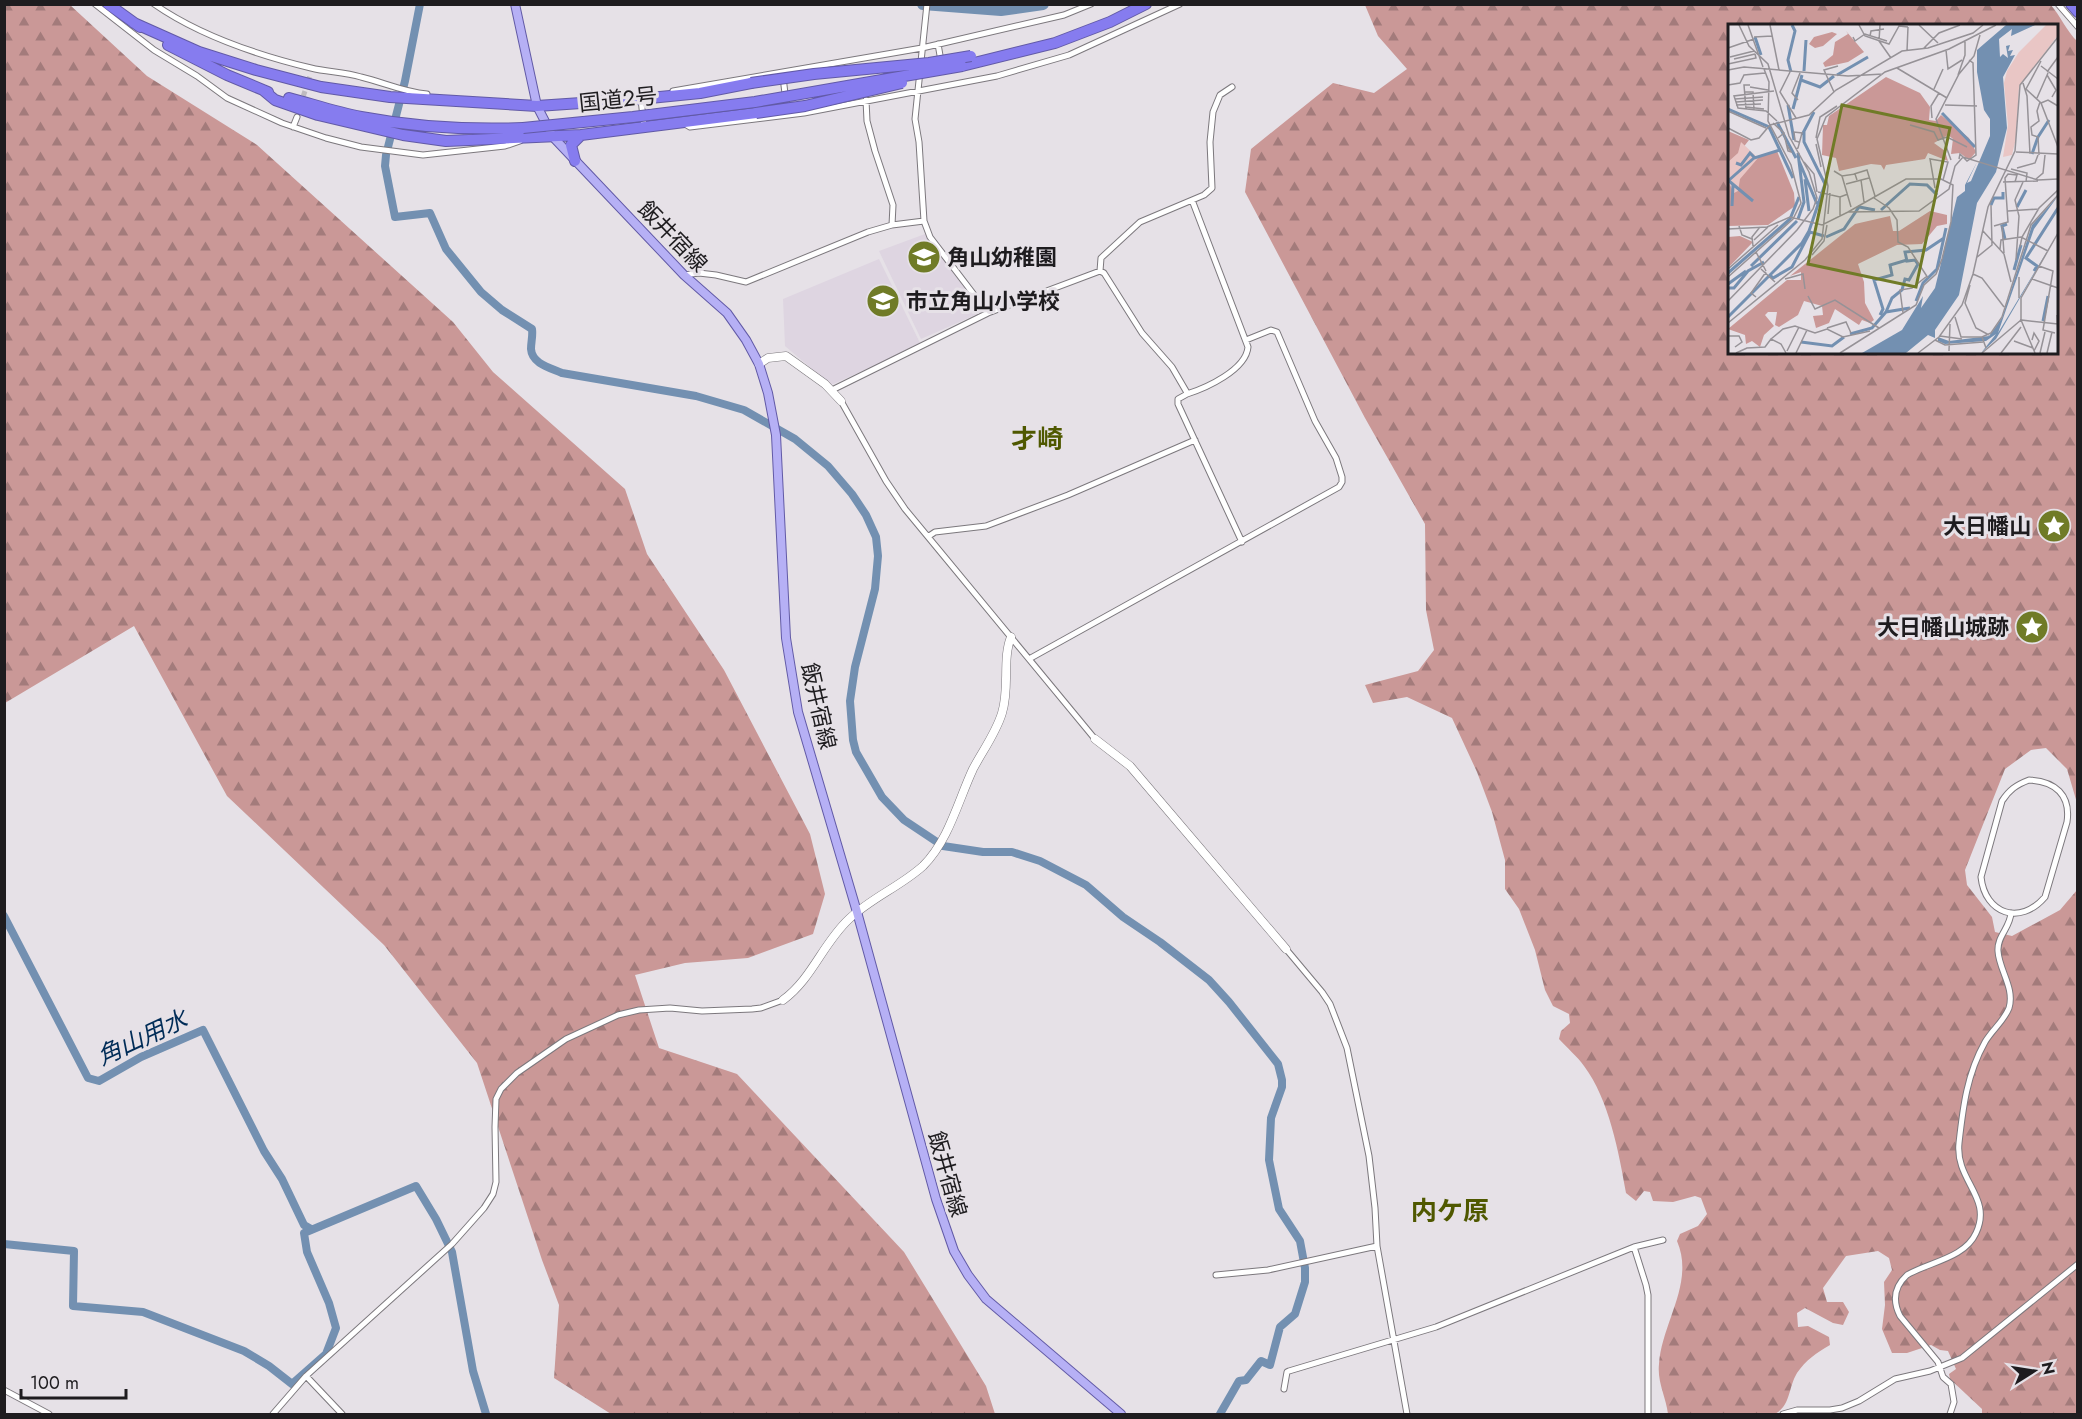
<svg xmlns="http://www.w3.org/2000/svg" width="2082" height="1419" font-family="Jost,'Noto Sans JP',sans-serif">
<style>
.built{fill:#ded5e1}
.forest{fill:url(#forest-firs);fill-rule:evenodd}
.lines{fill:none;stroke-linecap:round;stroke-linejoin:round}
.canal{stroke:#7390b1;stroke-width:8}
.river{stroke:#7390b1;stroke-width:12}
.street-tunnel{stroke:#bebabf;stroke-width:5;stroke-dasharray:5 2.5;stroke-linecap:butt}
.street-casing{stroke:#7c787d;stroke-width:7}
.secondary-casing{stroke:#7c787d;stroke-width:9}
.primary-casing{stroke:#625aa6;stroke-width:10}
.highway-casing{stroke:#625aa6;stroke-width:12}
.street{stroke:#fff;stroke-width:5}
.secondary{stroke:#fff;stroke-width:8}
.primary{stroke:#b6b0f5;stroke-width:8}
.highway{stroke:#867cef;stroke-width:10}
.highway-bridge-casing{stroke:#625aa6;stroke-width:12;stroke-linecap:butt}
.highway-bridge{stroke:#867cef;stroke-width:10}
.labels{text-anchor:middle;stroke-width:6;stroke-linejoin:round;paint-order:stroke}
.street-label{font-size:22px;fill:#1e1c1f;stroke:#e6e1e7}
.poi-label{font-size:22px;font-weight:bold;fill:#1e1c1f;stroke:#e6e1e7;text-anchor:start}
.water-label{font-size:24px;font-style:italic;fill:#002c57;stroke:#e6e1e7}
.quarter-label{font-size:26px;font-weight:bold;fill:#4f5800;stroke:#e6e1e7}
.inset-river{fill:none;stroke:#7390b1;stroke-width:3}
.inset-road{fill:none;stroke:#969297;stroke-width:1.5}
.view{fill:#707b27;fill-opacity:0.15;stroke:#707b27;stroke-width:3}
.inset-edge{fill:none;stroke:#1e1c1f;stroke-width:3}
</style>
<defs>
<pattern id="forest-firs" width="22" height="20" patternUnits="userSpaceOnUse" patternTransform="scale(1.5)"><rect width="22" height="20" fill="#ca9897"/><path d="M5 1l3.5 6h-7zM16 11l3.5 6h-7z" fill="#a37b7b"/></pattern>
</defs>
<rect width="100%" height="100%" fill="#e6e1e7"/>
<!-- built -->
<path class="built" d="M 925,234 L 982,312 L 921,339 L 879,251 Z
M 879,259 L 921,345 L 831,385 L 785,346 L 783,299 Z"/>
<!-- forest -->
<path class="forest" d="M 2050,4 C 2061,16 2066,31 2078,42 L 2077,803 L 2067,769 L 2046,748 L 2031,750 L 2005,769 L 1965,870 L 1967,885 L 1992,917 L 1995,932 L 2012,936 L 2060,910 L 2077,890 L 2077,1414 L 1982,1414 L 1982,1409 L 1950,1379 L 1949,1374 L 1956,1369 L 1948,1351 L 1940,1350 L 1931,1345 L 1907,1353 L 1892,1353 L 1882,1329 L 1885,1305 L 1884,1282 L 1892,1270 L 1889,1258 L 1878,1251 L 1846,1256 L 1823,1288 L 1827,1302 L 1843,1302 L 1849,1312 L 1843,1325 L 1833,1323 L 1805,1308 L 1797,1313 L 1798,1327 L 1808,1326 L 1829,1337 L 1830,1345 C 1816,1353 1806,1360 1797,1373 C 1788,1388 1791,1405 1775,1414 L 1668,1414 C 1666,1397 1657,1382 1659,1364 C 1662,1322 1695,1283 1677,1241 L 1680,1234 L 1698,1226 L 1707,1214 L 1701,1198 L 1695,1196 L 1673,1202 L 1653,1201 L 1650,1192 L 1644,1191 L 1636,1201 L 1626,1193 C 1619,1153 1609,1099 1584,1066 C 1577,1056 1567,1048 1559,1039 L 1561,1031 L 1570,1023 L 1569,1014 L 1553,1006 L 1545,990 L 1535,950 L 1519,909 L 1505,889 L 1505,860 L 1492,812 L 1477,772 L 1452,718 L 1407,697 L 1373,703 L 1365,685 L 1418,671 L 1434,650 L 1426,610 L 1425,524 L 1365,418 L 1245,192 L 1251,149 L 1333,83 L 1374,93 L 1407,69 L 1378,36 L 1365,5 ZM 1730,26 L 2056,26 L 2056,352 L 1730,352 Z
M 5,5 L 70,5 L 147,76 L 257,145 L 453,322 L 493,372 L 625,489 L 647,554 L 724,670 L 810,834 L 825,894 L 813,934 L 748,958 L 685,963 L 635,975 L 659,1048 L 737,1074 L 904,1252 L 986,1386 L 995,1414 L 611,1414 L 554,1378 L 559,1305 L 542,1260 L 477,1063 L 384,945 L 227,796 L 134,626 L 5,703 Z"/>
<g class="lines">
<!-- canal -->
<path class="canal" d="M 388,147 L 405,81 L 420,4
M 386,155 L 385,166 L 395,217 L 430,213 L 446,249 L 481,292 L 502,310 L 532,329 C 533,336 531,342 531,349 C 532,364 551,368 562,373 L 696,396 L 744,410 L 795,439 L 828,466 L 852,494 L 866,515 L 876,537 L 878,556 L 875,589 L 855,667 L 850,701 L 853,740 L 856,752 L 882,797 L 904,820 L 943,846 L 983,852 L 1012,852 L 1040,861 L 1086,885 L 1123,917 L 1160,942 L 1209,980 L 1229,1002 L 1278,1064 L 1282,1080 L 1282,1087 L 1271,1118 L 1269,1160 L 1279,1209 L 1300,1241 L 1305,1268 L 1305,1282 L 1295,1314 L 1280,1327 L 1270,1365 L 1261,1361 L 1246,1380 L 1239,1381 L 1220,1414
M 4,916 L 88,1078 L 99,1081 L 141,1057 L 203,1030 L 264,1151 L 282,1179 L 304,1225 L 311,1229
M 4,1244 L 74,1251 L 73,1306 L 143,1312 L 244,1351 L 269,1366 L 292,1384 L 326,1354 L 336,1328 L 329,1303 L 307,1252 L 304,1233 L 416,1186 L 436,1219 L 452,1252 L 473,1371 L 486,1414"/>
<!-- river -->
<path class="river" d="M 923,4 L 1001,10 L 1043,4"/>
<!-- street-tunnel -->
<path class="street-tunnel" d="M 301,103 L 310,76"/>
<!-- street casing -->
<g class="street-casing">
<path id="street" d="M 95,4 L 154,50 L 197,76 L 227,98 L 282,123 L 326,138 L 361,147 L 423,155 L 505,146 L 520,141
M 154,4 C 200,36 257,55 311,68 C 327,72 344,72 361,77 C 383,82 403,92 427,94
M 927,4 L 915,119 L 919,142 L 924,221 L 930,237 L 988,313
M 2058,4 L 2078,27
M 938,44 L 941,61
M 783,77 L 787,110
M 1232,87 L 1220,95 L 1213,112 L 1210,142 L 1212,188 L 1204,195 L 1140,222 L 1101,258 L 1100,271 L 1104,273 L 1142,333 L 1172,367 L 1186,391 L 1187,394 L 1178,399 L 1178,404 L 1242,542
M 673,91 L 922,48 L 1064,15 L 1091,4
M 641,99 L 644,126
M 866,100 L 867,121 L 875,151 L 893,205 L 892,225
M 685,124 L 690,127 L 804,113 L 997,76 L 1069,55 L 1180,4
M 293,127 L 297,117
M 684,275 L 699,273 L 716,275 L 746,282 L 868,232 L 892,225 L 924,221
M 832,390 L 988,313 L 1100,271
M 1187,394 C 1206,388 1246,370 1248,347 L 1192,200
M 841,401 L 886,481 L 905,509 L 1095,739
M 929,536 L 935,532 L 986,526 L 1068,495 L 1195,440
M 1029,659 L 1339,487 L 1342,482 L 1342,477 L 1336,458 L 1315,421 L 1277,332 L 1271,330 L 1246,340
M 2029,780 C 2055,781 2071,795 2067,822 L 2045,897 C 2020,926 1985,914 1981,877 L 2002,801 C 2009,790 2016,785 2029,780 Z
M 1286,949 L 1322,992 L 1330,1004 L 1347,1048 L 1369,1156 L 1375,1208 L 1377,1246 L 1407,1414
M 1634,1247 L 1663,1240
M 1216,1275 L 1268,1270 L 1377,1246
M 306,1376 L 342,1414
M 1284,1389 L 1287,1372 L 1289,1371 L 1436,1327 L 1634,1247 L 1646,1285 L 1648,1295 L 1648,1414
M 4,1390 L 49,1414
M 273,1414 L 306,1376 L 452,1244 L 484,1208 L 493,1194 L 496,1182 L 495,1127 L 496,1099 L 501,1089 L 517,1073 L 566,1039 L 618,1015 L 639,1010 L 670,1008 L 702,1011 L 752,1009 L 761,1008 L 783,1000
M 1783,1414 L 1797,1410 L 1830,1410 L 1842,1408 L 1859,1401 L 1895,1379 L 1930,1371 L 1962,1358 L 2078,1264
M 1950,1414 L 1954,1402 L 1951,1384 L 1943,1377 L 1938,1362 L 1900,1316 C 1892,1300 1895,1286 1907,1275 C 1929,1262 1965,1258 1976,1233 C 1993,1197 1955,1181 1959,1143 C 1963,1107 1967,1074 1985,1042 C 1992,1030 2004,1021 2009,1008 C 2015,988 1999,970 1998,951 C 1997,936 2010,928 2011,913"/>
</g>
<!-- secondary casing -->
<g class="secondary-casing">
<path id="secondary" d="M 759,364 L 768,358 L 786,356 L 825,384 L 841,401
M 1095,739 L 1130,766 L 1286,949
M 783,1000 C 812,979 823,943 849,919 C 871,898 901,886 923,866 C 949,840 958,801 973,769 C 983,750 996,733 1002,713 C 1010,688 1002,659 1011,637"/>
</g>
<!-- primary casing -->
<g class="primary-casing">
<path id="primary" d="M 515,4 L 537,106 L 553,137 L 684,275 L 727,313 L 746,340 L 759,364 L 768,393 L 776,435 L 786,638 L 798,712 L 857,912 L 936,1199 L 954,1251 L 968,1275 L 986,1299 L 1121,1414"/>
</g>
<!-- highway casing -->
<g class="highway-casing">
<path id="highway" d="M 108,4 L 140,27
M 2071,4 L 2078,12
M 134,23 L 199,52 L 256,70 L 321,87 L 390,97 L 537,106 L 640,99 L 700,93 L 751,83
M 168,45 L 227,75 L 268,92
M 962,66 L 1055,43 L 1110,22 L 1146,4
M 263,90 L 275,100 L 318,115 L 403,135 L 446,141 L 581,135 L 756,113
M 289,98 C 312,104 336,112 361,117 C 414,127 469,130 523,128
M 575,161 L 571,145 L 581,135"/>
</g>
<!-- street -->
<use href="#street" class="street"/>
<!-- secondary -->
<use href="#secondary" class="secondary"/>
<!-- primary -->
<use href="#primary" class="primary"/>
<!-- highway -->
<use href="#highway" class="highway"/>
<!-- highway-bridge casing -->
<g class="highway-bridge-casing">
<path id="highway-bridge" d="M 751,83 L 814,74 L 929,63 L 971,56
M 756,113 L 805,106 L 902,83
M 523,128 L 633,117 L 755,102 L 962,66"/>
</g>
<!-- highway-bridge -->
<use href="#highway-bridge" class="highway-bridge"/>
</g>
<!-- icons -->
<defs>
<g id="school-disc" transform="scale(1.725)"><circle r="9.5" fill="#707b27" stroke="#e6e1e7"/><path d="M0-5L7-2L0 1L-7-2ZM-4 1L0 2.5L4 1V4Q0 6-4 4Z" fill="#fff"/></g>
<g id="sight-disc" transform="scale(1.725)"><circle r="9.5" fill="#707b27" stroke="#e6e1e7"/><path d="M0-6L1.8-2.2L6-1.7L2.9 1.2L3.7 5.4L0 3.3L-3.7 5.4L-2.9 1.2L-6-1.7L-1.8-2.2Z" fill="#fff"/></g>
</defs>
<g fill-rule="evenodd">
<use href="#school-disc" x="924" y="257"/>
<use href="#school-disc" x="883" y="301"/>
<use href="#sight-disc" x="2054" y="526"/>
<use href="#sight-disc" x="2032" y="627"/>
</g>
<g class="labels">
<!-- street labels -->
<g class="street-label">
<text transform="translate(618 99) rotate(-6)" y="8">国道2号</text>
<text transform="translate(673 236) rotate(46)" y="8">飯井宿線</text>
<text transform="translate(819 706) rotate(77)" y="8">飯井宿線</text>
<text transform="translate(948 1174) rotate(74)" y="8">飯井宿線</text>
</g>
<!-- poi labels -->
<g class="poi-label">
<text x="947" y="265">角山幼稚園</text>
<text x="906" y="309">市立角山小学校</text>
<text x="2031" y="534" text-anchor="end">大日幡山</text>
<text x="2009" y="635" text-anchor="end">大日幡山城跡</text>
</g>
<!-- water labels -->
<g class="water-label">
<text transform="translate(142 1038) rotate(-25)" y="8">角山用水</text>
</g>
<!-- quarter labels -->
<g class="quarter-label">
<text x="1037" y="448">才崎</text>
<text x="1450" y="1220">内ケ原</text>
</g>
</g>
<!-- overview -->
<g transform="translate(1728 24)">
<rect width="330" height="330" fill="#e6e1e7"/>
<path d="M 318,1 L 330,1 L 330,11 L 291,63 L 288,114 L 284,131 L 275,133 L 280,101 L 276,59 L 279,47 L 291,28 Z" fill="#e9c6c5"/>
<path d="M 118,7 L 136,28 L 120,38 L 97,43 L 95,39 L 105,31 L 107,18 L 120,10 ZM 104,8 L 109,10 L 95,22 L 87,24 L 81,20 L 86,13 ZM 158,53 L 192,69 L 202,83 L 201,96 L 208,97 L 213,91 L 241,114 L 248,128 L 241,136 L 232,129 L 223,130 L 225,115 L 220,111 L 206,119 L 217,127 L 220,137 L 200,129 L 197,135 L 158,141 L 156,146 L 153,141 L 143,140 L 111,147 L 108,134 L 94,131 L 95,101 L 99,101 L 101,92 ZM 0,107 L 21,116 L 0,143 ZM 49,127 L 66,169 L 67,182 L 40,201 L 0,202 L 0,157 L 28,134 ZM 202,187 L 219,191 L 219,200 L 209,202 L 194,220 L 169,221 L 130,240 L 136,258 L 137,279 L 146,296 L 142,299 L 134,296 L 131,301 L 107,285 L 101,299 L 88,304 L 85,292 L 95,291 L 94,282 L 76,277 L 70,291 L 51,303 L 47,301 L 49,288 L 40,288 L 37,291 L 46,302 L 36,311 L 32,323 L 24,317 L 18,320 L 17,311 L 0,305 L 59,256 L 73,256 L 73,248 L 62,252 L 127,200 L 162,192 L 165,207 L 171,207 ZM 12,212 L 25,218 L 0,244 L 0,213 Z" fill="#ca9897"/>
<path d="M 13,118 L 30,134 L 12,155 L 10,167 L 6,169 L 0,157 L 0,138 L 10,129 Z" fill="#e9c6c5"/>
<path d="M 278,1 L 307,1 L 283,12 L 284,5 L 271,15 L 272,33 L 275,30 L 280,34 L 278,22 L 282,21 L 280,27 L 285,26 L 282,32 L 287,31 L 275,53 L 279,104 L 268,148 L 249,179 L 231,271 L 207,306 L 207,314 L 200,311 L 178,329 L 134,329 L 174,306 L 195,272 L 193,284 L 207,264 L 229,173 L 237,167 L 237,161 L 249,138 L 239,159 L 243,157 L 262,112 L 262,95 L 256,86 L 249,48 L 249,26 ZM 330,172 L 306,205 L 270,309 L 330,209 L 268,315 L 253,329 L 268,310 L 258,317 L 217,320 L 210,317 L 210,313 L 221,317 L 261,312 L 274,294 L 304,201 Z" fill="#7390b1"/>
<path class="inset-river" d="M 27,13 L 33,31M 76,47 L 78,16M 63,48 L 60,36 L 67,7 L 64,1M 109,51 L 140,33M 73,56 L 92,63 L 106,52M 60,81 L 66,116M 0,85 L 41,103 L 65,154M 65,85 L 74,51M 214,89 L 247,123M 49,98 L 68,134M 74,111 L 86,88M 310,113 L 321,96M 70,129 L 76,178 L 70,195M 304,130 L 310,113M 71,137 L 89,180M 8,139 L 13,141 L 22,129 L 27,134M 77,155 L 81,187M 0,157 L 26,134 L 52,126M 1,157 L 25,177M 263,181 L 266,174 L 275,174 L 275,168M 4,182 L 5,161M 289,183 L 298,166M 153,186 L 182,160 L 199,161 L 209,171M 98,213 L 116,205 L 131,183 L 147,186M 277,215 L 274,202 L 279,200M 23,242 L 69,197M 286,246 L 293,221M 306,247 L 309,242 L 298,234 L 330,184M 0,249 L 62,195 L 71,173M 42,251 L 45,254 L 64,243 L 82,208 L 96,212M 0,260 L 18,247M 0,264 L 6,264 L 20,247 L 36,238M 188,277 L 195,259 L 209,245 L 218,204M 158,288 L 164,274 L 174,266 L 177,255 L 181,256 L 190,240 L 187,236 L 179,237 L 177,228 L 198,226 L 216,214M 152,291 L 155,285 L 146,256 L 164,251 L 162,241 L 179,236M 0,293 L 74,219 L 81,207 L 97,160 L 76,118 L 76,107M 315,297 L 320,272M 122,310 L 144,304 L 158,288 L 182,284M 73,318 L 104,322 L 116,313"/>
<path class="inset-road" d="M 20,1 L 35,43M 42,1 L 51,46M 131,1 L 137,12 L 161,20 L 171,2 L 180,3M 152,1 L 151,17 L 163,34M 191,1 L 210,19M 142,12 L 143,7 L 156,5M 26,13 L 44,12M 125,13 L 127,17 L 137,10 L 159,17M 0,24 L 26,15M 196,24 L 211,9 L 232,1M 218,26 L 220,45 L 234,36M 179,27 L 180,3M 2,33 L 26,27M 6,35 L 27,30M 313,37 L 298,65 L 313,79 L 330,123M 0,40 L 28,34 L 27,30M 313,42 L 330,55M 169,44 L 219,74M 0,46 L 16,43 L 120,52 L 155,50M 62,48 L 52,68 L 68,94M 319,48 L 330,33M 230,51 L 237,31 L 237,17M 319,51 L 328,66 L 324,73M 295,59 L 299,72 L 302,130M 0,61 L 12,59 L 16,51 L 37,49M 22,63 L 40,66M 206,65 L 215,45M 46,67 L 6,72 L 10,84 L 38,87 L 49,97M 17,68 L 25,68 L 26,86M 106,68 L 96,46 L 110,42M 309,74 L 320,49M 7,75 L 35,73M 70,76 L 64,69 L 72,49M 8,78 L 35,76M 313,79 L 320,76 L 330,82M 8,81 L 33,80M 217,81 L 249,82M 18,83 L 36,85M 18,85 L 16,61 L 22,61M 0,87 L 38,104M 204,94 L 203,82 L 211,69M 45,99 L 56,109 L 50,114M 182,101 L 206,108 L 210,116 L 219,113 L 239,123M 0,104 L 23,116 L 31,114 L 42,101 L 81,91 L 108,66 L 174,27 L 200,24 L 245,9 L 255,1M 56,110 L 60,127 L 63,128 L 59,121M 88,114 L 92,93 L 109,82M 88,120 L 93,143M 68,125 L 70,124 L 74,109 L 66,108 L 67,117 L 71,118M 288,128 L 330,130M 311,131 L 310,113 L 304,111 L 303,103 L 311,97 L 309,87 L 312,78M 231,135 L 232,130 L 239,137 L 248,131 L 245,39 L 241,36M 223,136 L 208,95 L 231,50 L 246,32 L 252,11M 76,138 L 86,150 L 89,168M 289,144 L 307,139 L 310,131M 283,145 L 299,149 L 298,158M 106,147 L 114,152 L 127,150 L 129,156M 126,150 L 139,146 L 147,172M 114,152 L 123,183M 308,155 L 315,149 L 317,131M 133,156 L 136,178M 275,158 L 310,157M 118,160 L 141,154M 207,164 L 202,135 L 220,138 L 215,156M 90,168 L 112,173 L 120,170M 112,173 L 112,192M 146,174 L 161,184 L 169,196 L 170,218 L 180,223 L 200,254M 280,187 L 311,185M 100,190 L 102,169M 11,202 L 14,211 L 24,215M 266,202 L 280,198 L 277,154 L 280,150 L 289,151 L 287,158M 274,202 L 276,229M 0,205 L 39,203 L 62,193 L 94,201 L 120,188 L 191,187 L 221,165 L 227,142 L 235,133 L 310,156 L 330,155M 255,207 L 276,230 L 283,258M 26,216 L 40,203M 25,222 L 24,213 L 32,203M 292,223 L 294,213 L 311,184 L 330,166M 272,225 L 273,216 L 293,213 L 320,227M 28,228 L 38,247M 84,231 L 96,217 L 99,201M 248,234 L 264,221 L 263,181M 288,236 L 291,192 L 287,176 L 295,158M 311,242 L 325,247 L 315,306 L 327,309M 0,245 L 50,201M 33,245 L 47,258M 245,250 L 254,254 L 276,283M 0,253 L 65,195 L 73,179 L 63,141 L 40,97 L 41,58 L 36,45M 291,253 L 291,274M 57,255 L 75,250 L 77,265M 304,255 L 330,264M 242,261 L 237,279 L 248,304 L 261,311M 80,272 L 87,285 L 107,276 L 151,304M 28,273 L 23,269 L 38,248M 0,277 L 69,206 L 85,185 L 89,174 L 81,148 L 61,112 L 40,40 L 21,22 L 11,1M 175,289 L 172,266 L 184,264 L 199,252M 329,291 L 330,310M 227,293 L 233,313 L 254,313M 0,299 L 77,236 L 94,215 L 100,162 L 89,115 L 98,93 L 157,48 L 221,25 L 268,1M 99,304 L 118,298 L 123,309M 0,312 L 11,312 L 14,318 L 7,323M 212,312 L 234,315M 43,315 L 55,305 L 67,302 L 87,309 L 99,305 L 115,313 L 142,307M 207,316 L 217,321 L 255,318M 304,316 L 306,309 L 311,317 L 306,327M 286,317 L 305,324M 258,324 L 254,313 L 263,309 L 274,293 L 303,201 L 330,171M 59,327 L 71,303M 221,327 L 222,300M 8,329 L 19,324 L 37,323 L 43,315 L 53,320 L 58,329M 68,329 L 79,306M 112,329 L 188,281 L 196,261 L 208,250 L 214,235 L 223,198 L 225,161 L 213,155 L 178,155 L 120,188M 190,329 L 211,313 L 234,281 L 245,250 L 260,183 L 287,127 L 292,61 L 330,13M 254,329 L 293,296 L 293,274 L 330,209M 273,329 L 293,303M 307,329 L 293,296 L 330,300M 312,329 L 317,308M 319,329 L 324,308"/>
<path class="view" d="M 114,81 L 222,104 L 188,263 L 80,240 Z"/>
<rect width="330" height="330" class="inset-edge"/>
</g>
<!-- border -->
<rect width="2082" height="1419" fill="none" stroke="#1e1c1f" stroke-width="12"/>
<!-- north arrow -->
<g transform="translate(2034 1371) rotate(78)" stroke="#e6e1e7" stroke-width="4.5" paint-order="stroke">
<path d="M0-4.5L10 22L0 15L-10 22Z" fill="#1e1c1f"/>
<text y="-9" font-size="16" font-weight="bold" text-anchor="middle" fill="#1e1c1f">N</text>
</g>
<!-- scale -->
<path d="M21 1389v9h105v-9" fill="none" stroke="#1e1c1f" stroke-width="3"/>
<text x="30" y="1389" font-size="18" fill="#1e1c1f" stroke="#e6e1e7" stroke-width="4.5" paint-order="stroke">100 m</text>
</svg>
